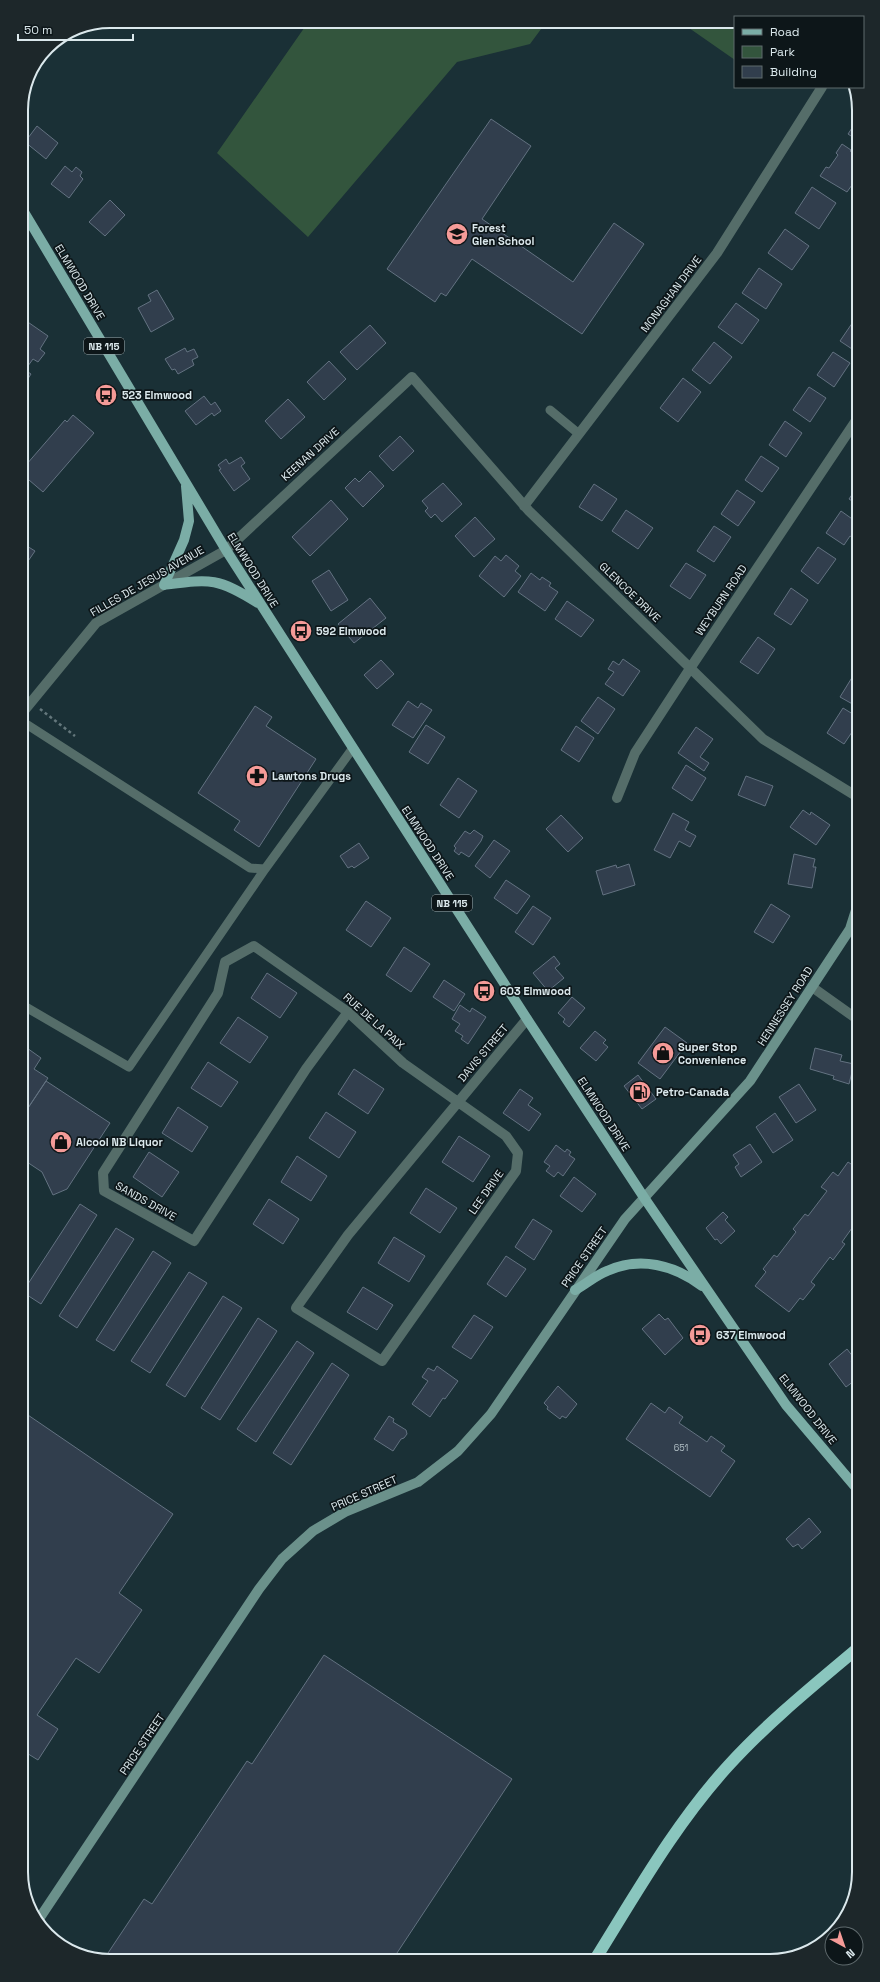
<svg xmlns="http://www.w3.org/2000/svg" width="880" height="1982" font-family="'Space Grotesk',sans-serif">
<style>
.green{fill:#33553d}
.building{fill:#313e4d;stroke:#637281}
.lines{fill:none;stroke-linecap:round;stroke-linejoin:round}
.path{stroke:#64777c;stroke-width:2.5;stroke-dasharray:3 3;stroke-linecap:butt}
.lane{stroke:#556d69;stroke-width:9}
.street{stroke:#556d69;stroke-width:10}
.secondary{stroke:#6b918b;stroke-width:10}
.primary{stroke:#7bada6;stroke-width:10}
.highway{stroke:#8ac6be;stroke-width:12}
.labels{text-anchor:middle;stroke-width:3.5;stroke-linejoin:round;paint-order:stroke}
.number-label{font-size:9px;fill:#b0bec4}
.shield{fill:#0d1619;stroke:#9da9ad;stroke-width:1}
.shield-label{font-size:10px;font-weight:bold;fill:#dbe8ec}
.poi-label{font-size:11px;font-weight:bold;fill:#dbe8ec;stroke:#0d1619;text-anchor:start}
.street-label{font-size:11px;fill:#dbe8ec;stroke:#0d1619}
.rim{fill:none;stroke:#dbe8ec;stroke-width:2}
</style>
<rect width="100%" height="100%" fill="#1a3036"/>
<!-- green -->
<path class="green" d="M 309,21 L 547,21 L 530,44 L 457,62 L 308,237 L 217,153 Z
M 679,21 L 735,21 L 735,60 Z"/>
<!-- building -->
<path class="building" d="M 491,119 L 531,146 L 482,219 L 573,282 L 614,223 L 644,244 L 582,334 L 472,259 L 446,296 L 441,293 L 435,302 L 387,269 Z
M 854,125 L 854,138 L 848,134 Z
M 37,126 L 58,143 L 46,159 L 25,142 Z
M 842,144 L 851,150 L 850,151 L 854,154 L 854,182 L 847,192 L 820,176 L 826,167 L 829,168 L 838,155 L 836,153 Z
M 65,166 L 72,172 L 76,167 L 82,172 L 80,176 L 83,179 L 69,198 L 51,184 Z
M 812,187 L 836,203 L 819,229 L 795,213 Z
M 110,200 L 125,215 L 105,236 L 89,222 Z
M 785,229 L 809,246 L 792,270 L 768,253 Z
M 759,268 L 782,284 L 766,309 L 742,293 Z
M 157,290 L 174,319 L 151,332 L 138,308 L 151,301 L 148,295 Z
M 736,303 L 759,320 L 742,344 L 718,327 Z
M 22,318 L 48,336 L 40,349 L 45,353 L 38,362 L 33,359 L 25,370 L 31,374 L 22,388 Z
M 855,319 L 855,351 L 840,341 Z
M 370,325 L 386,343 L 357,370 L 340,352 Z
M 714,342 L 732,357 L 710,384 L 692,370 Z
M 185,348 L 187,352 L 194,349 L 198,357 L 192,360 L 194,365 L 178,374 L 175,369 L 172,370 L 165,359 Z
M 833,352 L 850,363 L 834,387 L 817,375 Z
M 329,361 L 346,379 L 324,400 L 307,382 Z
M 683,378 L 701,392 L 678,422 L 660,408 Z
M 809,387 L 826,398 L 810,422 L 793,410 Z
M 204,396 L 211,405 L 215,402 L 221,411 L 214,416 L 212,413 L 196,425 L 185,411 Z
M 288,399 L 305,417 L 281,439 L 265,421 Z
M 73,415 L 94,433 L 43,492 L 22,474 L 28,467 L 26,465 L 65,420 L 67,422 Z
M 785,421 L 802,433 L 786,457 L 769,445 Z
M 400,436 L 414,451 L 393,471 L 379,456 Z
M 761,456 L 779,468 L 762,492 L 745,480 Z
M 241,457 L 245,463 L 241,466 L 250,479 L 234,491 L 219,470 L 221,469 L 218,465 L 226,459 L 229,464 Z
M 370,471 L 384,486 L 363,507 L 345,488 L 355,478 L 359,482 Z
M 443,483 L 462,504 L 442,522 L 435,514 L 431,518 L 425,511 L 428,508 L 422,501 Z
M 594,484 L 617,499 L 602,521 L 579,507 Z
M 737,490 L 755,502 L 738,526 L 721,514 Z
M 855,490 L 855,503 L 849,499 Z
M 331,500 L 348,519 L 310,556 L 292,537 Z
M 626,510 L 653,528 L 638,549 L 612,531 Z
M 841,511 L 855,521 L 855,539 L 850,536 L 844,545 L 826,533 Z
M 475,517 L 495,539 L 474,557 L 455,536 Z
M 714,526 L 731,537 L 714,562 L 697,551 Z
M 22,543 L 35,551 L 22,570 Z
M 818,547 L 836,559 L 818,584 L 801,571 Z
M 506,555 L 519,566 L 515,571 L 521,576 L 504,597 L 479,576 L 495,556 L 501,561 Z
M 686,563 L 706,575 L 690,599 L 670,586 Z
M 329,570 L 348,600 L 331,611 L 312,581 Z
M 531,573 L 540,580 L 542,577 L 551,583 L 549,586 L 558,592 L 545,611 L 518,592 Z
M 791,588 L 808,600 L 791,625 L 774,614 Z
M 370,598 L 386,618 L 354,643 L 338,624 Z
M 567,601 L 594,620 L 581,637 L 555,619 Z
M 758,637 L 775,649 L 758,674 L 740,662 Z
M 623,659 L 640,671 L 623,696 L 605,684 L 614,672 L 608,669 L 613,661 L 619,665 Z
M 381,660 L 394,674 L 377,689 L 364,675 Z
M 856,671 L 856,706 L 840,697 Z
M 598,697 L 615,709 L 598,734 L 581,721 Z
M 408,701 L 418,708 L 421,703 L 432,710 L 413,738 L 392,725 Z
M 255,706 L 272,717 L 266,726 L 316,759 L 259,847 L 234,830 L 240,821 L 198,793 Z
M 843,708 L 856,716 L 856,726 L 844,744 L 827,733 Z
M 426,725 L 445,737 L 428,764 L 409,752 Z
M 576,726 L 594,738 L 579,762 L 561,750 Z
M 696,727 L 713,739 L 700,757 L 709,763 L 704,771 L 678,753 Z
M 686,765 L 706,778 L 692,801 L 672,788 Z
M 746,776 L 773,786 L 765,806 L 738,795 Z
M 458,778 L 477,791 L 459,818 L 440,805 Z
M 803,810 L 810,815 L 811,812 L 830,825 L 816,845 L 790,827 Z
M 673,813 L 689,822 L 685,830 L 696,836 L 690,847 L 679,841 L 670,858 L 654,850 Z
M 561,815 L 583,838 L 568,852 L 546,829 Z
M 474,830 L 483,836 L 481,841 L 469,857 L 461,852 L 459,855 L 454,851 L 456,848 L 454,846 L 465,831 L 470,834 Z
M 494,840 L 510,851 L 490,878 L 475,866 Z
M 359,843 L 369,858 L 354,868 L 352,866 L 348,868 L 340,856 Z
M 794,854 L 815,859 L 813,867 L 816,867 L 812,888 L 788,884 Z
M 629,864 L 635,885 L 603,895 L 596,871 L 616,865 L 617,868 Z
M 506,880 L 530,896 L 517,914 L 494,898 Z
M 366,901 L 391,918 L 371,947 L 346,930 Z
M 771,904 L 790,916 L 773,943 L 754,932 Z
M 533,906 L 551,918 L 533,945 L 515,932 Z
M 404,947 L 430,964 L 411,992 L 386,975 Z
M 554,956 L 560,964 L 555,968 L 564,978 L 548,991 L 533,973 Z
M 267,973 L 297,993 L 280,1018 L 251,998 Z
M 444,980 L 465,994 L 454,1011 L 433,997 Z
M 572,997 L 585,1008 L 569,1027 L 563,1022 L 565,1019 L 558,1013 Z
M 460,1005 L 470,1012 L 472,1008 L 486,1017 L 468,1044 L 461,1039 L 463,1036 L 455,1031 L 460,1024 L 452,1019 Z
M 238,1017 L 268,1037 L 250,1063 L 220,1043 Z
M 665,1027 L 687,1043 L 660,1079 L 638,1063 Z
M 595,1031 L 606,1040 L 603,1043 L 608,1047 L 596,1061 L 580,1048 Z
M 24,1044 L 28,1047 L 27,1048 L 41,1058 L 34,1069 L 48,1078 L 24,1114 Z
M 815,1048 L 842,1055 L 840,1061 L 854,1064 L 849,1084 L 833,1079 L 834,1076 L 810,1069 Z
M 208,1062 L 238,1082 L 221,1107 L 191,1088 Z
M 354,1069 L 384,1089 L 368,1114 L 338,1094 Z
M 638,1075 L 656,1099 L 642,1109 L 624,1086 Z
M 46,1081 L 110,1123 L 67,1189 L 53,1195 L 42,1172 L 24,1160 L 24,1114 Z
M 799,1084 L 816,1110 L 796,1123 L 779,1097 Z
M 520,1089 L 533,1098 L 528,1105 L 541,1114 L 529,1131 L 503,1113 Z
M 178,1107 L 208,1127 L 192,1152 L 162,1133 Z
M 326,1112 L 356,1132 L 339,1158 L 309,1138 Z
M 775,1113 L 793,1140 L 773,1153 L 756,1127 Z
M 459,1136 L 490,1156 L 473,1182 L 442,1162 Z
M 750,1144 L 762,1162 L 741,1177 L 735,1167 L 739,1164 L 733,1155 Z
M 556,1145 L 565,1152 L 567,1149 L 571,1152 L 569,1155 L 575,1159 L 563,1176 L 558,1172 L 554,1177 L 546,1171 L 550,1166 L 544,1162 Z
M 149,1152 L 179,1172 L 162,1197 L 133,1177 Z
M 297,1156 L 327,1176 L 311,1201 L 281,1182 Z
M 848,1162 L 857,1168 L 857,1221 L 842,1242 L 845,1244 L 833,1260 L 830,1257 L 811,1282 L 815,1285 L 803,1300 L 800,1298 L 789,1312 L 755,1286 L 766,1272 L 763,1269 L 774,1255 L 777,1257 L 796,1232 L 793,1229 L 805,1214 L 808,1216 L 827,1191 L 821,1187 L 833,1172 L 838,1176 Z
M 574,1177 L 596,1194 L 582,1212 L 560,1196 Z
M 426,1188 L 457,1208 L 440,1233 L 410,1213 Z
M 269,1199 L 299,1219 L 283,1244 L 253,1224 Z
M 80,1204 L 97,1215 L 41,1304 L 24,1293 L 24,1290 Z
M 723,1212 L 728,1217 L 725,1220 L 735,1231 L 721,1244 L 717,1239 L 715,1240 L 706,1228 Z
M 533,1219 L 552,1231 L 534,1260 L 515,1247 Z
M 116,1228 L 134,1239 L 77,1328 L 59,1316 Z
M 394,1237 L 425,1256 L 409,1282 L 378,1263 Z
M 153,1251 L 171,1263 L 114,1351 L 96,1340 Z
M 506,1256 L 526,1269 L 506,1297 L 487,1284 Z
M 189,1272 L 207,1283 L 150,1373 L 131,1361 Z
M 363,1287 L 393,1305 L 377,1330 L 347,1312 Z
M 223,1296 L 242,1308 L 185,1397 L 166,1385 Z
M 659,1314 L 665,1320 L 668,1318 L 683,1338 L 665,1355 L 642,1329 Z
M 474,1315 L 493,1327 L 471,1359 L 452,1347 Z
M 258,1318 L 277,1331 L 220,1420 L 201,1408 Z
M 297,1341 L 314,1353 L 256,1442 L 237,1429 Z
M 847,1349 L 854,1358 L 851,1361 L 858,1370 L 858,1378 L 846,1387 L 829,1364 Z
M 332,1363 L 349,1375 L 291,1465 L 273,1453 Z
M 437,1366 L 458,1381 L 445,1399 L 443,1398 L 430,1417 L 412,1404 L 428,1381 L 422,1377 L 428,1368 L 434,1371 Z
M 558,1386 L 577,1404 L 566,1418 L 562,1416 L 560,1419 L 547,1409 L 548,1407 L 544,1403 Z
M 651,1403 L 665,1413 L 669,1407 L 683,1417 L 679,1423 L 707,1442 L 711,1436 L 725,1446 L 721,1451 L 735,1461 L 710,1497 L 626,1439 Z
M 25,1413 L 173,1514 L 119,1593 L 142,1610 L 99,1673 L 76,1658 L 37,1715 L 58,1729 L 38,1760 L 25,1752 Z
M 389,1416 L 394,1419 L 393,1422 L 406,1430 L 407,1434 L 404,1438 L 401,1439 L 393,1451 L 374,1439 Z
M 809,1518 L 821,1532 L 802,1549 L 798,1544 L 793,1547 L 786,1539 Z
M 324,1655 L 512,1779 L 393,1959 L 113,1961 L 106,1956 L 144,1899 L 152,1904 L 247,1761 L 252,1764 Z"/>
<g class="lines">
<!-- path -->
<path class="path" d="M 40,709 L 75,736"/>
<!-- lane -->
<path class="lane" d="M 550,410 L 579,434
M 23,722 L 250,868 L 265,869 L 353,748
M 24,1006 L 129,1067 L 265,869"/>
<!-- street -->
<path class="street" d="M 524,506 L 717,253 L 822,87
M 23,712 L 96,623 L 226,550 L 412,377 L 529,511 L 763,739 L 856,796
M 617,798 L 635,753 L 691,667 L 855,422
M 812,987 L 857,1019
M 348,1012 L 306,1069 L 194,1241 L 104,1191 L 103,1173 L 218,993 L 225,962 L 254,946 L 348,1012 L 403,1063 L 506,1136 L 518,1153 L 516,1171 L 382,1361 L 296,1308 L 348,1235 L 527,1019"/>
<!-- secondary -->
<path class="secondary" d="M 39,1919 L 259,1589 L 282,1559 L 313,1531 L 345,1512 L 418,1482 L 458,1451 L 491,1414 L 625,1219 L 750,1081 L 850,929 L 856,910"/>
<!-- primary -->
<path class="primary" d="M 21,207 L 226,550 L 527,1019 L 645,1199 L 786,1405 L 858,1490
M 164,585 L 184,540 L 189,521 L 186,486
M 164,585 C 210,579 217,577 258,603
M 575,1290 C 586,1284 596,1275 607,1271 C 640,1256 674,1265 702,1286"/>
<!-- highway -->
<path class="highway" d="M 596,1958 C 637,1892 676,1823 728,1766 C 767,1723 814,1685 858,1648"/>
</g>
<!-- icons -->
<defs>
<g id="school-disc" transform="scale(1.15)"><circle r="9.5" fill="#f59b98" stroke="#0d1619"/><path d="M0-5L7-2L0 1L-7-2ZM-4 1L0 2.5L4 1V4Q0 6-4 4Z" fill="#111"/></g>
<g id="bus-disc" transform="scale(1.15)"><circle r="9.5" fill="#f59b98" stroke="#0d1619"/><path d="M-5-6H5V4H4V6H2V4H-2V6H-4V4H-5ZM-3.5-4V0h7V-4ZM-3.5 1.2v1.5H-2V1.2ZM2 1.2v1.5H3.5V1.2Z" fill="#111"/></g>
<g id="pharmacy-disc" transform="scale(1.15)"><circle r="9.5" fill="#f59b98" stroke="#0d1619"/><path d="M-2-6h4v4h4v4h-4v4h-4v-4h-4v-4h4Z" fill="#111"/></g>
<g id="shop-disc" transform="scale(1.15)"><circle r="9.5" fill="#f59b98" stroke="#0d1619"/><path d="M-5-2.5h2.3a2.7 3.5 0 0 1 5.4 0H5L5.5 6h-11ZM-1.5-2.5h3a1.5 2.3 0 0 0-3 0Z" fill="#111"/></g>
<g id="fuel-disc" transform="scale(1.15)"><circle r="9.5" fill="#f59b98" stroke="#0d1619"/><path d="M-5.5-6h7V0h2V4h1.3V-2.5L3-4.5l.8-.8L6-3V5H2.5V1h-1V6h-7ZM-4.2-4.7v3.2H.2V-4.7Z" fill="#111"/></g>
</defs>
<g fill-rule="evenodd">
<use href="#school-disc" x="457" y="234"/>
<use href="#bus-disc" x="106" y="395"/>
<use href="#bus-disc" x="301" y="631"/>
<use href="#pharmacy-disc" x="257" y="776"/>
<use href="#bus-disc" x="484" y="991"/>
<use href="#shop-disc" x="663" y="1053"/>
<use href="#fuel-disc" x="640" y="1092"/>
<use href="#shop-disc" x="61" y="1142"/>
<use href="#bus-disc" x="700" y="1335"/>
</g>
<g class="labels">
<!-- number labels -->
<g class="number-label">
<text x="681" y="1451">651</text>
</g>
<!-- shield labels -->
<g class="shield">
<rect x="84" y="338" width="40" height="16" rx="3"/>
<rect x="432" y="895" width="40" height="16" rx="3"/>
</g>
<g class="shield-label">
<text x="104" y="350">NB 115</text>
<text x="452" y="907">NB 115</text>
</g>
<!-- poi labels -->
<g class="poi-label">
<text x="472" y="232">Forest<tspan x="472" dy="13">Glen School</tspan></text>
<text x="122" y="399">523 Elmwood</text>
<text x="316" y="635">592 Elmwood</text>
<text x="272" y="780">Lawtons Drugs</text>
<text x="500" y="995">603 Elmwood</text>
<text x="678" y="1051">Super Stop<tspan x="678" dy="13">Convenience</tspan></text>
<text x="656" y="1096">Petro-Canada</text>
<text x="76" y="1146">Alcool NB Liquor</text>
<text x="716" y="1339">637 Elmwood</text>
</g>
<!-- street labels -->
<g class="street-label">
<text transform="translate(80 282) rotate(59)" y="4">ELMWOOD DRIVE</text>
<text transform="translate(671 294) rotate(-53)" y="4">MONAGHAN DRIVE</text>
<text transform="translate(310 454) rotate(-42)" y="4">KEENAN DRIVE</text>
<text transform="translate(253 570) rotate(58)" y="4">ELMWOOD DRIVE</text>
<text transform="translate(147 581) rotate(-30)" y="4">FILLES DE JESUS AVENUE</text>
<text transform="translate(630 592) rotate(44)" y="4">GLENCOE DRIVE</text>
<text transform="translate(721 600) rotate(-56)" y="4">WEYBURN ROAD</text>
<text transform="translate(428 843) rotate(57)" y="4">ELMWOOD DRIVE</text>
<text transform="translate(785 1006) rotate(-57)" y="4">HENNESSEY ROAD</text>
<text transform="translate(374 1021) rotate(42)" y="4">RUE DE LA PAIX</text>
<text transform="translate(483 1053) rotate(-50)" y="4">DAVIS STREET</text>
<text transform="translate(604 1114) rotate(57)" y="4">ELMWOOD DRIVE</text>
<text transform="translate(486 1192) rotate(-55)" y="4">LEE DRIVE</text>
<text transform="translate(146 1201) rotate(29)" y="4">SANDS DRIVE</text>
<text transform="translate(584 1257) rotate(-55)" y="4">PRICE STREET</text>
<text transform="translate(808 1409) rotate(52)" y="4">ELMWOOD DRIVE</text>
<text transform="translate(364 1493) rotate(-24)" y="4">PRICE STREET</text>
<text transform="translate(142 1744) rotate(-56)" y="4">PRICE STREET</text>
</g>
</g>
<!-- crop -->
<path d="M0 0H880V1982H0ZM110 28H770A82 82 0 0 1 852 110V1872A82 82 0 0 1 770 1954H110A82 82 0 0 1 28 1872V110A82 82 0 0 1 110 28Z" fill="#1d272a" fill-rule="evenodd"/>
<path class="rim" d="M110 28H770A82 82 0 0 1 852 110V1872A82 82 0 0 1 770 1954H110A82 82 0 0 1 28 1872V110A82 82 0 0 1 110 28Z"/>
<!-- legend -->
<rect x="734" y="16" width="130" height="72" fill="#0d1619" stroke="#5f6a6d"/>
<rect x="742" y="29" width="20" height="6" fill="#7bada6" stroke="#5f6a6d"/>
<text x="770" y="36" font-size="12" fill="#dbe8ec">Road</text>
<rect x="742" y="46" width="20" height="12" fill="#33553d" stroke="#5f6a6d"/>
<text x="770" y="56" font-size="12" fill="#dbe8ec">Park</text>
<rect x="742" y="66" width="20" height="12" fill="#313e4d" stroke="#5f6a6d"/>
<text x="770" y="76" font-size="12" fill="#dbe8ec">Building</text>
<!-- north arrow -->
<g transform="translate(844 1946) rotate(140)"><circle r="19" fill="#0d1619" stroke="#5f6a6d"/>
<path d="M0-3L7 15L0 10L-7 15Z" fill="#f59b98"/>
<text y="-6" font-size="11" font-weight="bold" text-anchor="middle" fill="#dbe8ec">N</text>
</g>
<!-- scale -->
<path d="M18 34v6h115v-6" fill="none" stroke="#dbe8ec" stroke-width="2"/>
<text x="24" y="34" font-size="12" fill="#dbe8ec" stroke="#0d1619" stroke-width="3" paint-order="stroke">50 m</text>
</svg>
